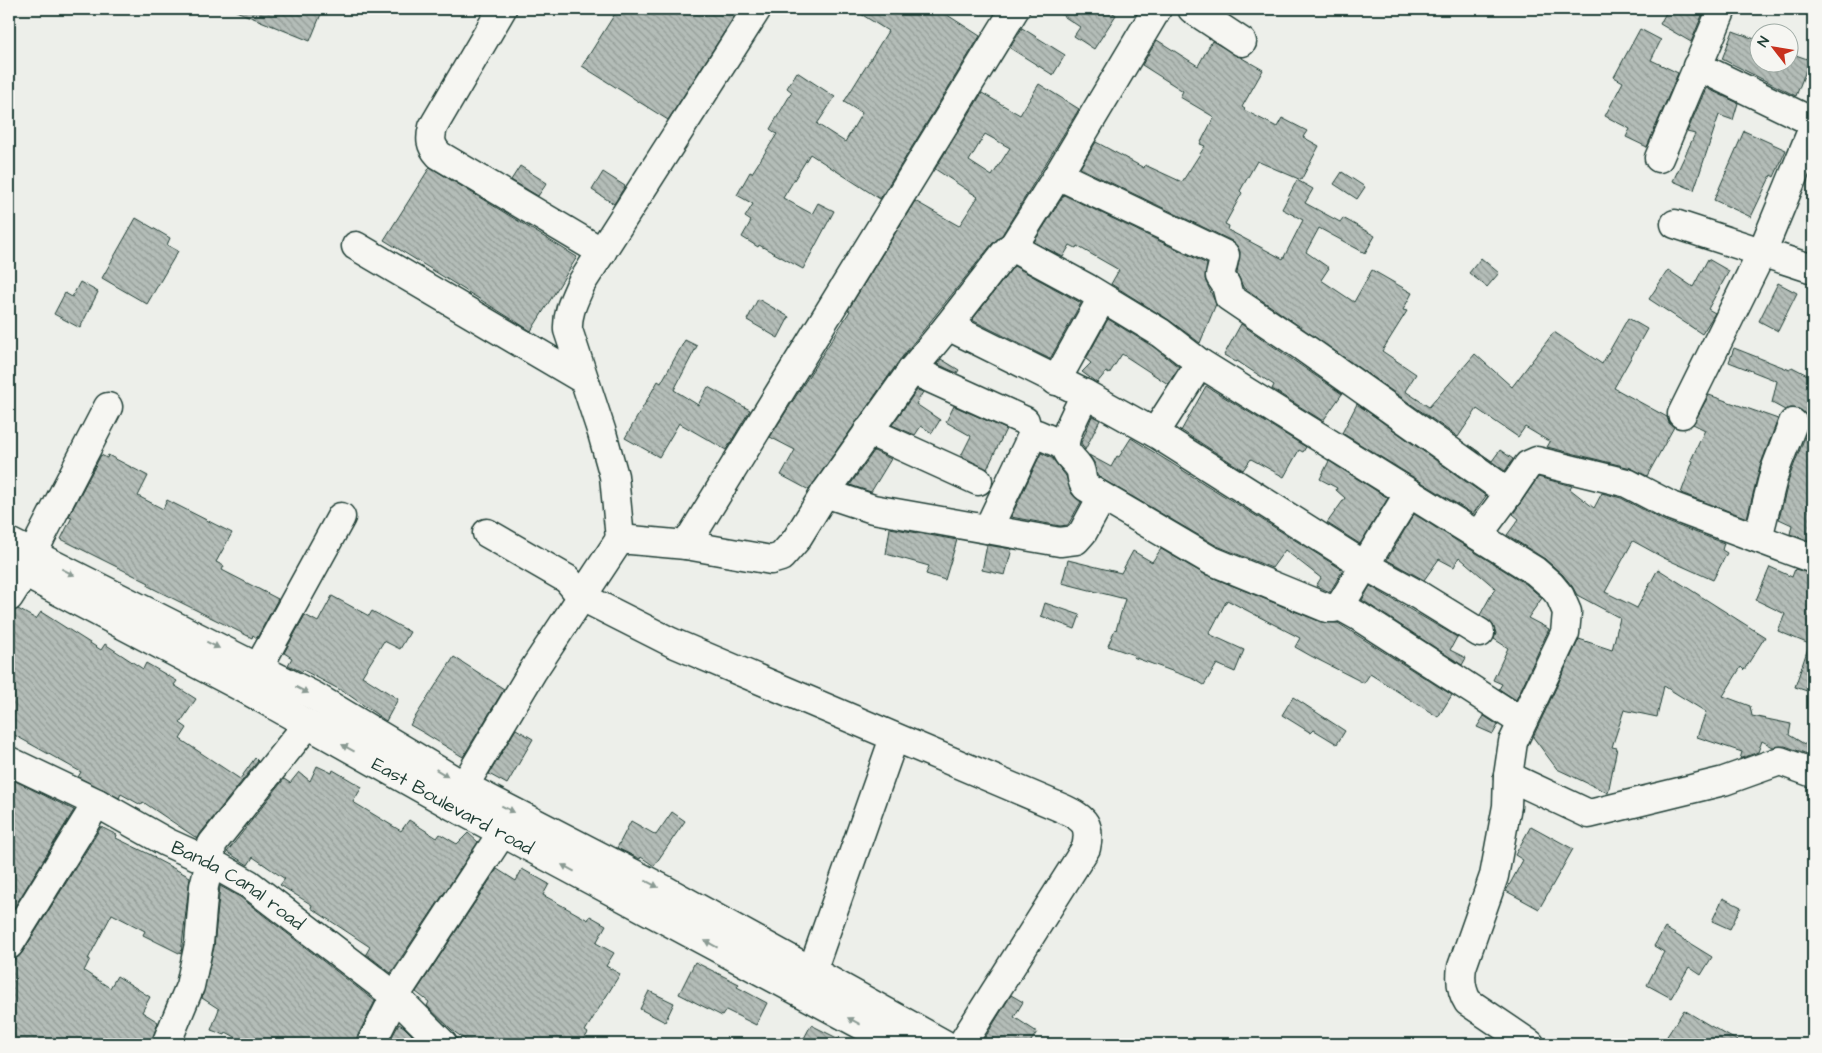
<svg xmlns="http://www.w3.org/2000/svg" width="1822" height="1053" font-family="'Architects Daughter',sans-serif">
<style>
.building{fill:url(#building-back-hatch);stroke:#1f3d34;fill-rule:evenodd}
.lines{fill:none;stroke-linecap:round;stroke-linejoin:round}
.minor-casing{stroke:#1f3d34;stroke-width:31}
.major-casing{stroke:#1f3d34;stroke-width:31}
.minor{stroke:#f6f6f2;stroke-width:28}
.major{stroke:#f6f6f2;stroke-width:28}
.oneway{fill:#8a9a93}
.labels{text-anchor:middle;stroke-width:4;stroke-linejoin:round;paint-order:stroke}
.street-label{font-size:19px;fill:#1f3d34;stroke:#f6f6f2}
</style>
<defs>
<pattern id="building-back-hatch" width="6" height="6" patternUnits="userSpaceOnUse" patternTransform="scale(1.25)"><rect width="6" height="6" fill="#b4bdb8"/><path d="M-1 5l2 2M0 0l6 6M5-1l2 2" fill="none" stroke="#929b96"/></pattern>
</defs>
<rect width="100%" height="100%" fill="#edefea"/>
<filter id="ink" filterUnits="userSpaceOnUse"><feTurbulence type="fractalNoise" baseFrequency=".02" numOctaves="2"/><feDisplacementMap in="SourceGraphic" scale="10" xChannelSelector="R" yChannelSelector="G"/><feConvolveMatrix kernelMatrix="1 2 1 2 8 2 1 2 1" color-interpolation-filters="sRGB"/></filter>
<g filter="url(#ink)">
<!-- building -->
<path class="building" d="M 231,9 L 323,9 L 310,41 Z
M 618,9 L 739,9 L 668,120 L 582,66 Z
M 853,9 L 938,9 L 980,36 L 880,199 L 810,154 L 783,198 L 812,214 L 818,203 L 834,211 L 803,269 L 759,245 L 758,247 L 742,237 L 751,221 L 745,217 L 753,204 L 737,195 L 750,172 L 752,173 L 777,134 L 770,129 L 792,92 L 787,88 L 797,72 L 835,97 L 817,124 L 845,142 L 862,113 L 844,102 L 888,31 Z
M 1053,9 L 1107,9 L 1116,15 L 1094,49 L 1074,36 L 1080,27 Z
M 1668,9 L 1696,9 L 1703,13 L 1691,42 L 1660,24 Z
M 1022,28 L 1065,55 L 1053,75 L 1010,48 Z
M 1640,29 L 1661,40 L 1651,60 L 1678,73 L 1647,147 L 1626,137 L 1630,129 L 1605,116 L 1623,82 L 1614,77 Z
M 1733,31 L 1760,41 L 1760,62 L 1790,62 L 1790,53 L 1810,60 L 1796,96 L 1722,59 Z
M 1157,40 L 1198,66 L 1212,41 L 1263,70 L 1242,107 L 1245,109 L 1244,110 L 1277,127 L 1282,118 L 1307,131 L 1303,137 L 1319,146 L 1301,180 L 1257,161 L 1240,191 L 1242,193 L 1225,224 L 1229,226 L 1228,230 L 1283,259 L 1303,220 L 1282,209 L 1297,180 L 1313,189 L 1305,203 L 1340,222 L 1343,218 L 1375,236 L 1365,253 L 1319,228 L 1306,252 L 1329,268 L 1321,280 L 1354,302 L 1372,270 L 1412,293 L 1403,310 L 1407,311 L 1382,351 L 1416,374 L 1405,391 L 1429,407 L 1475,354 L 1512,387 L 1554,332 L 1602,364 L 1628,318 L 1647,329 L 1614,388 L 1667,417 L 1669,423 L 1674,427 L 1647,476 L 1631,468 L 1547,447 L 1550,442 L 1525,427 L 1518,437 L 1477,409 L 1458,437 L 1243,287 L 1237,273 L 1240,252 L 1237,246 L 1232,241 L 1080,168 L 1096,142 L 1144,168 L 1145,165 L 1182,182 L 1205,146 L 1200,144 L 1214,117 L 1180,97 L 1183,91 L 1142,65 Z
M 1039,84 L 1079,109 L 1002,235 L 992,244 L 899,361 L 809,490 L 781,475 L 795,450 L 770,437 L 850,311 L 848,310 L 915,201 L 959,226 L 978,197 L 935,169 L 982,93 L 1020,115 ZM 985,134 L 1010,148 L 992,176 L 969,161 Z
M 1706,88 L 1738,103 L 1733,120 L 1719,115 L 1694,190 L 1673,181 L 1695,134 L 1687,132 Z
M 1744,131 L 1786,150 L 1774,177 L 1771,175 L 1751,217 L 1714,200 Z
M 520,166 L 547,183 L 538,196 L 511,180 Z
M 430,167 L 577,257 L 531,331 L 384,240 Z
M 603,172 L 625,186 L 614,204 L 592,190 Z
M 1342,172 L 1365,187 L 1357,199 L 1334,184 Z
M 1064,195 L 1207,264 L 1205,279 L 1216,304 L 1200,343 L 1169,320 L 1111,284 L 1119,270 L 1077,246 L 1076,248 L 1070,245 L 1063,257 L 1034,242 Z
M 136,218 L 170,238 L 167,245 L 178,251 L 147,304 L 102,278 Z
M 1481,258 L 1499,273 L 1487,287 L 1469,273 Z
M 1708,259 L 1729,271 L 1708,309 L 1715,313 L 1702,334 L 1649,299 L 1668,270 L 1693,287 Z
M 1014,266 L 1081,303 L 1050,359 L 972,320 Z
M 80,282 L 98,292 L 80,328 L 54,314 L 65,293 L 72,297 Z
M 1778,283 L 1797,293 L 1778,331 L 1759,321 Z
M 758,299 L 789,317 L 778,338 L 747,320 Z
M 1108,319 L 1152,346 L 1179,367 L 1168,384 L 1122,354 L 1109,374 L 1106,372 L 1097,383 L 1082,372 L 1091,363 L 1086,359 Z
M 1241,324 L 1342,394 L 1323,421 L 1272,389 L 1274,385 L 1237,361 L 1236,362 L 1224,355 Z
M 685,340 L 697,346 L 674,390 L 698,405 L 708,387 L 750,410 L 726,450 L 679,423 L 659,457 L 625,438 L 658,381 L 661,383 Z
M 1734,348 L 1790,370 L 1792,367 L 1813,378 L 1813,542 L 1790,534 L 1792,525 L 1779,519 L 1790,475 L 1808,429 L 1808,420 L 1805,414 L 1799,409 L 1791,408 L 1785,410 L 1772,403 L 1777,381 L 1729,362 Z
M 941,359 L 959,370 L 957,373 L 937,364 Z
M 1206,386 L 1306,447 L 1303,452 L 1299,450 L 1284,477 L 1251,459 L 1243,470 L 1179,429 L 1181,431 Z
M 917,390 L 923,392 L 916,404 L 940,420 L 932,433 L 921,426 L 915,435 L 892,425 Z
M 1709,395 L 1778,419 L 1760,466 L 1747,518 L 1681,493 L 1693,461 L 1691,460 L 1705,430 L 1693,424 Z
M 1357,404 L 1486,496 L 1473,514 L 1342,433 Z
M 954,406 L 1006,429 L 987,469 L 961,456 L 971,436 L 946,422 Z
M 1092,416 L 1100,420 L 1085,450 L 1081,443 Z
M 1131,438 L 1343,570 L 1330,592 L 1316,586 L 1321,578 L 1285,550 L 1272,568 L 1217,546 L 1097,476 L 1095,464 L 1089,455 L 1111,467 L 1117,456 L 1119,457 Z
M 1469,445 L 1492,461 L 1500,450 L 1513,459 L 1505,471 Z
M 874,451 L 891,459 L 871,492 L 850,485 Z
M 1041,453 L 1052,458 L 1066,476 L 1072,494 L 1081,502 L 1068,525 L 1060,526 L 1011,517 Z
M 101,455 L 107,458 L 108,455 L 148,476 L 138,496 L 163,509 L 167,500 L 232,533 L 216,562 L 224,566 L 222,570 L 278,599 L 257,638 L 253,635 L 252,638 L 148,586 L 149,583 L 61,539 L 72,517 L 69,516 Z
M 1329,461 L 1388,498 L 1360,544 L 1327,523 L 1345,498 L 1336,490 L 1337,488 L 1320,479 Z
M 1538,477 L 1572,486 L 1570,489 L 1594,508 L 1602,493 L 1621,498 L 1665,521 L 1724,543 L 1722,550 L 1727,553 L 1713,580 L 1664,558 L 1633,541 L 1605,592 L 1637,608 L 1658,569 L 1765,637 L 1744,670 L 1741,667 L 1723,696 L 1750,706 L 1752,716 L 1791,724 L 1789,735 L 1813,749 L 1813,756 L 1785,746 L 1773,747 L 1762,741 L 1758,752 L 1740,759 L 1742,752 L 1697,737 L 1706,712 L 1664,686 L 1657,717 L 1624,710 L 1612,747 L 1617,748 L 1608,793 L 1557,769 L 1533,737 L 1579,639 L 1612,650 L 1620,618 L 1577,595 L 1572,586 L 1563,575 L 1545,559 L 1507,535 L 1519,519 L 1513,514 Z
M 1414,514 L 1526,584 L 1542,598 L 1528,618 L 1549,629 L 1516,700 L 1499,689 L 1502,684 L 1493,680 L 1508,648 L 1494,639 L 1496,633 L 1493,625 L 1480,615 L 1495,588 L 1459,557 L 1454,567 L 1439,559 L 1424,580 L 1387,560 Z
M 890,528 L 957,540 L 945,580 L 926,574 L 929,566 L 886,554 Z
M 987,545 L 1012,549 L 1005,575 L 982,570 Z
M 1161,549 L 1204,574 L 1321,622 L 1338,623 L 1452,695 L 1438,717 L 1370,674 L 1364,683 L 1311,656 L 1295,647 L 1300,638 L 1227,600 L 1209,634 L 1244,650 L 1235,672 L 1217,664 L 1204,685 L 1194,679 L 1133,657 L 1134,655 L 1108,646 L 1115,629 L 1116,630 L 1125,599 L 1062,583 L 1068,560 L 1121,573 L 1133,551 L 1152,562 Z
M 1770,567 L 1792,577 L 1795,569 L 1813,574 L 1813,634 L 1810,641 L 1813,642 L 1813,693 L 1795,687 L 1810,642 L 1809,644 L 1778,631 L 1785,614 L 1756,600 Z
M 1370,586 L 1457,637 L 1450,650 L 1466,658 L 1462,665 L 1362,600 Z
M 332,596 L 369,616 L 372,611 L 410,632 L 400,649 L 384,641 L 362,676 L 398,699 L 386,721 L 346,693 L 303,670 L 302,672 L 288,665 L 292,658 L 284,653 L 305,615 L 318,622 Z
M 1045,603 L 1080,615 L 1075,629 L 1041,616 Z
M 18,609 L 36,619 L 41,612 L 101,650 L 105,644 L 143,669 L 146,663 L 177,681 L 174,685 L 196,699 L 180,723 L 187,728 L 180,739 L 240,779 L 255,758 L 258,761 L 200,834 L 198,839 L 143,802 L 141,805 L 121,794 L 119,798 L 78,777 L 81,772 L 9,732 L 9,613 Z
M 454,657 L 504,689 L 463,757 L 424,733 L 410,725 Z
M 1293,697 L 1345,731 L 1337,744 L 1314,730 L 1311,733 L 1282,715 Z
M 1484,716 L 1498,725 L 1493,734 L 1477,727 Z
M 516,729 L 533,739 L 507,784 L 489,774 Z
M 317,766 L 332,773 L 333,770 L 362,787 L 353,802 L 401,831 L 409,820 L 437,838 L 440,834 L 457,844 L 468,833 L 478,842 L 391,973 L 366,954 L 370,947 L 311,908 L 312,905 L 280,885 L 285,879 L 253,857 L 248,865 L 227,852 L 284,779 L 290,783 L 299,772 L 310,781 Z
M 9,778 L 74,810 L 9,916 Z
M 672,812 L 685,821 L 654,866 L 641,857 L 640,859 L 617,848 L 631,821 L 656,835 Z
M 1531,826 L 1573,849 L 1539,909 L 1506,891 L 1523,860 L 1515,855 Z
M 101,827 L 117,835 L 116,838 L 155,857 L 154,858 L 190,877 L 181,954 L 143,935 L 145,931 L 112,914 L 88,959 L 90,959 L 84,971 L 110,988 L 117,976 L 150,997 L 142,1012 L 158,1022 L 151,1044 L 9,1044 L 9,961 L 17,958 L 22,953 Z
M 497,869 L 516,881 L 522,869 L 549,884 L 543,895 L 588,920 L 590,916 L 606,925 L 596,943 L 614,953 L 606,966 L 620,974 L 585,1031 L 588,1033 L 581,1044 L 471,1044 L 452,1030 L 427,1006 L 429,1002 L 416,992 Z
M 220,886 L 240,897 L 375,1001 L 357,1037 L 355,1044 L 248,1044 L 226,1032 L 225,1035 L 211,1030 L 219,1009 L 202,998 L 214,947 Z
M 1723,898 L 1741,907 L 1730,929 L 1712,921 Z
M 1665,928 L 1712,957 L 1701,975 L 1689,967 L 1671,998 L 1647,985 L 1664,952 L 1654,946 Z
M 695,962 L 739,984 L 737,987 L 767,1003 L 756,1025 L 726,1010 L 722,1016 L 679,994 Z
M 649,991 L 674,1003 L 665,1022 L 640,1009 Z
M 1011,995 L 1023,1002 L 1014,1017 L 1037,1032 L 1029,1044 L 981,1044 Z
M 1684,1010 L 1709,1025 L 1743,1044 L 1662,1044 Z
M 399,1024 L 404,1027 L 421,1044 L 388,1044 Z
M 811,1025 L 849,1044 L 801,1044 Z"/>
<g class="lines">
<!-- minor casing -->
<g class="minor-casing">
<g id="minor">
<path d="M 502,9 L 433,127 C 430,139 430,145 439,155 L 602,252"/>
<path d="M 1192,9 L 1242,42"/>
<path d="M 1697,66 L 1813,122"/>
<path d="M 1659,158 L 1722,9"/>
<path d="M 1058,175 L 1225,255 L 1220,276 L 1226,285 L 1229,297 L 1303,347 L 1509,493"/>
<path d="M 1675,224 L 1813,269"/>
<path d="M 356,246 L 584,380"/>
<path d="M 1012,248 L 1058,175 L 1157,9"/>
<path d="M 948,326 L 1085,394 L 1155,433 L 1364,565 L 1415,593 L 1480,633"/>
<path d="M 912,370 L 1025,421"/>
<path d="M 1056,381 L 1102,298"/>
<path d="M 1085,394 C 1080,407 1064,433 1065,446 C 1066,456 1076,461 1080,469 C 1083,476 1080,480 1086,487 L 1210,560 L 1327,608 L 1334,608 L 1340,606 L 1358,616 L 1522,722"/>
<path d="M 1682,414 L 1762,252 L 1813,128"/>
<path d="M 868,431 L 978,481"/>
<path d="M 1155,433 L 1200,363"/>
<path d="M 825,493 L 873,509 L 1060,542 L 1076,540 L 1083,532 L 1102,497"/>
<path d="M 988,529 L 1031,438 L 1037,434 L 1065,446"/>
<path d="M 487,533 L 567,579 L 582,597 L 671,642 L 1064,809 C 1085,819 1091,825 1086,848 L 962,1044"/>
<path d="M 1478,535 L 1509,493 L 1528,465 L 1537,461 L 1627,483 L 1671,506 L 1813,559"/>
<path d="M 1758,538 L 1775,470 L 1793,423"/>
<path d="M 620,539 L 614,476 L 602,433 L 568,330 C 567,313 574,300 581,284 L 757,9"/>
<path d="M 686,545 L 1015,9"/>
<path d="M 9,597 L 25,572 L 41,537 L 108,407"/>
<path d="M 1340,606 L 1409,493"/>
<path d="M 258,668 L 341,517"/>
<path id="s1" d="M 9,761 L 97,803 L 166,842 L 210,862 L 249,884 L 395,996 L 443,1044"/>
<path d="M 1508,776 L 1589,814 L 1724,781 L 1780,761 L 1813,773"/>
<path d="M 464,786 L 532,672 L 620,539 L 686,545 L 771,560 L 781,557 L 796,540 L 825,493 L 912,370 L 948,326 L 1004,254 L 1010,248 L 1015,249 L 1087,288 L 1161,333 L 1200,363 L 1535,571 L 1551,585 L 1560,596 L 1567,612 L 1565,633 L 1513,742 L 1508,776 L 1507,806 L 1494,876 L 1462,967 C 1460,980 1461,991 1468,1002 L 1530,1044"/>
<path d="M 9,945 L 97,803"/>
<path d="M 812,971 L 894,738"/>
<path d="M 166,1044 L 190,986 L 199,944 L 204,886 L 210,862 L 212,844 L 307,725"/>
<path d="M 371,1044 L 395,996 L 502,833"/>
</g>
</g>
<!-- major casing -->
<g class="major-casing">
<g id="major">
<path d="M 9,542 L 314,696 L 464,786 L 665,890 L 944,1044"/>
<path id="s2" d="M 9,565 L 247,690 L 453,806 L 897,1044"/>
</g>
</g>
<!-- minor -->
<use href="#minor" class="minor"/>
<!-- major -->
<use href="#major" class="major"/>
</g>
<!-- one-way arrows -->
<defs><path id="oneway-solid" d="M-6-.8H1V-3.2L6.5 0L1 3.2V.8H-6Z" transform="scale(1.25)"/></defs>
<g class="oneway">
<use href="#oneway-solid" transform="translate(68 572) rotate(27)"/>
<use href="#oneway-solid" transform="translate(213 645) rotate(27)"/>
<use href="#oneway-solid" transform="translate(302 690) rotate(27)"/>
<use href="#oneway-solid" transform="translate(348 748) rotate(-151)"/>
<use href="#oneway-solid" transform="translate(442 773) rotate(31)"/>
<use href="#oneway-solid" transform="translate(508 809) rotate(27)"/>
<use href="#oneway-solid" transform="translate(568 868) rotate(-152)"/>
<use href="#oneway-solid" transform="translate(652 884) rotate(27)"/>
<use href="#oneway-solid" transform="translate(711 944) rotate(-152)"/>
<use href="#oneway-solid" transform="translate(854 1021) rotate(-152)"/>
</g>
</g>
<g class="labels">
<!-- street labels -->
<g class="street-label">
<text dy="7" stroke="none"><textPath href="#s2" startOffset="505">East Boulevard road</textPath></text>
<text dy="7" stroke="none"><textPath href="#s1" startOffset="261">Banda Canal road</textPath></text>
</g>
</g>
<!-- margin -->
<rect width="1822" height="1053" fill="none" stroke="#f6f6f2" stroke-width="30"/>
<rect x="15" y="15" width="1792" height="1023" fill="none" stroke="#1f3d34" stroke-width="2" filter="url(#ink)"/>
<!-- north arrow -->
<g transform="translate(1774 48) rotate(301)"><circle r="24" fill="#f6f6f2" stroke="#a0aca6"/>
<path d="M0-4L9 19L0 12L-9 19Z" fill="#c8321e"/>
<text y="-8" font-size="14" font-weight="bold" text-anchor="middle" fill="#1f3d34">N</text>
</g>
</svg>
